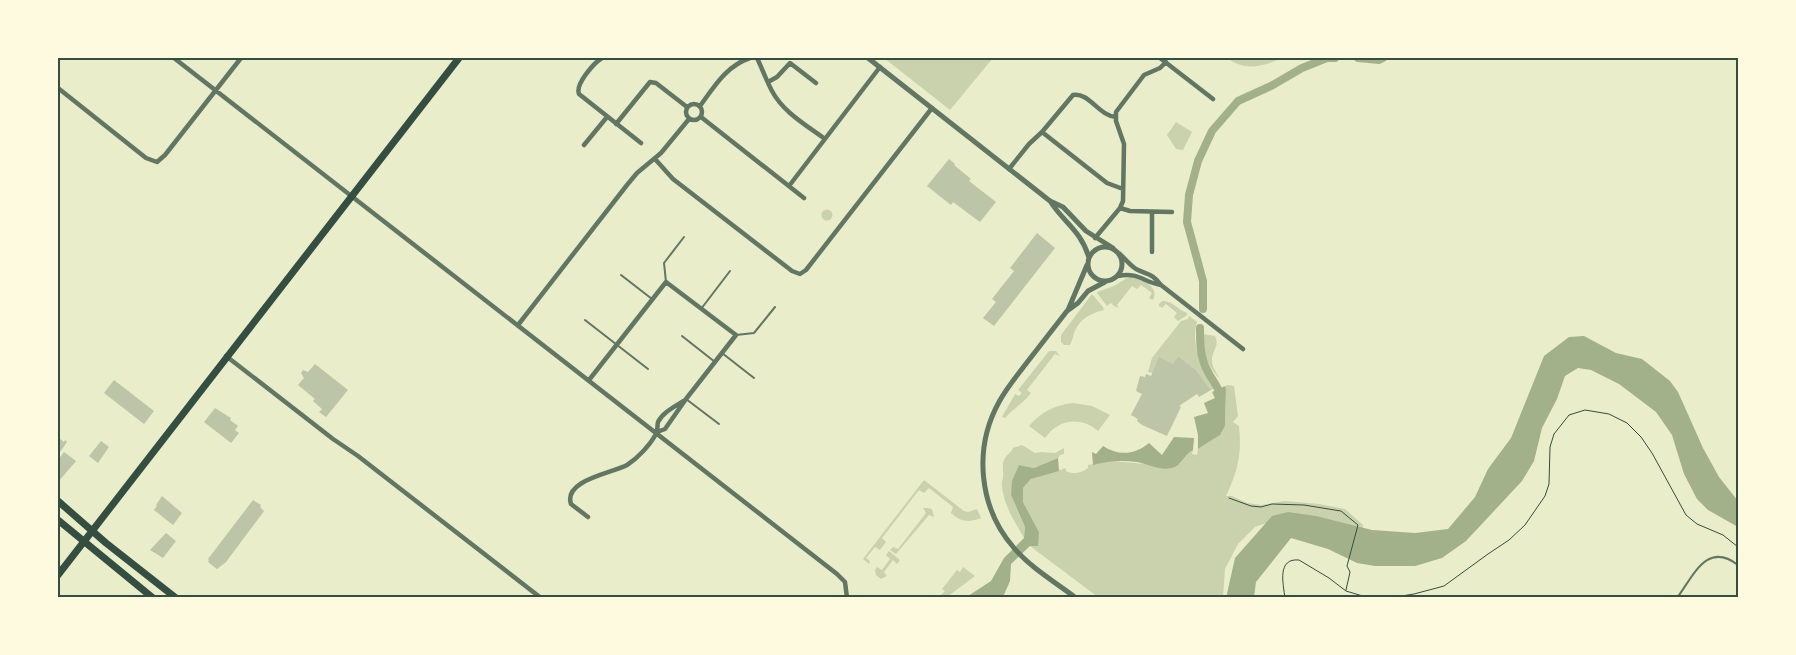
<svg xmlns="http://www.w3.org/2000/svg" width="1796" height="655" font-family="'Sofia Sans Condensed',sans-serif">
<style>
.green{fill:#cad2ad}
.water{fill:#a3b18a}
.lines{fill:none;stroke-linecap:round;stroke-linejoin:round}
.canal{stroke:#a3b18a;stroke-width:8}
.building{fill:#bcc5a7}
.path{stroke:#344e41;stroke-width:1}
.service{stroke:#617663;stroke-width:2}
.minor{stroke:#617663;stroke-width:4.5}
.tertiary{stroke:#617663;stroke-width:5}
.primary{stroke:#344e41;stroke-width:7}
.neatline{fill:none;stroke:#344e41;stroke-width:2}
</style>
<rect width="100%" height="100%" fill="#e9edc9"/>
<!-- green -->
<path class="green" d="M 884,58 L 993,58 L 950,110 Z
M 1227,58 L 1283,58 C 1263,66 1246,72 1227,58 Z
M 1176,122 L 1192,132 L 1183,150 L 1176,149 L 1167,135 Z
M821.5 215a5.5 5.5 0 1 1 11 0a5.5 5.5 0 1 1-11 0Z
M 1131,277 C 1142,279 1160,287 1153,300 L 1149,298 L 1152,293 L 1141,285 L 1137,289 L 1132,286 L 1117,305 L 1119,308 L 1114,306 L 1111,303 L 1107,306 L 1097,293 L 1097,292 L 1114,286 L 1127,278 Z
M 1092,294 L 1103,307 L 1104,310 C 1091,313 1079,319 1074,333 C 1073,337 1072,341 1070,345 L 1064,345 L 1061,342 L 1061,335 Z
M 1162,301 C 1172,300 1178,310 1187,313 L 1187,315 L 1178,321 L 1174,317 L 1177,313 L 1166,304 L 1162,308 L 1159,306 L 1159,304 Z
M 1189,316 L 1197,322 C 1190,346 1203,368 1214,388 L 1211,390 L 1196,370 L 1178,356 L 1173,364 L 1159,358 L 1153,373 L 1148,372 L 1152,358 L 1181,321 L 1188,319 Z
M 1203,334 L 1215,336 C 1220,346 1212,350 1212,360 C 1212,368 1217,373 1220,379 C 1210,369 1198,349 1203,334 Z
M 1049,351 L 1056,351 L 1060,356 L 1055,354 L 1027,390 L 1031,393 C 1024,403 1012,409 1005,418 L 1002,417 L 1015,394 L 1019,396 L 1022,393 L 1018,390 Z
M 1228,385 L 1234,386 L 1238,416 L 1233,422 L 1239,426 C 1242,453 1238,471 1226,496 L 1232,496 L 1247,503 L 1261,505 L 1285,501 L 1319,504 L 1345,509 L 1363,525 L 1362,533 L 1275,520 L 1255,527 L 1238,544 L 1225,569 L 1223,597 L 1098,597 L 1030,546 L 1039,532 L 1023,502 L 1023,488 L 1031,479 L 1066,468 L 1066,471 C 1074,475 1081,473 1088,468 L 1088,465 L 1110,461 L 1146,464 L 1180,464 L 1189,452 L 1193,450 L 1192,454 L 1197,455 L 1198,449 L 1220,435 L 1225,426 L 1226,389 L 1225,386 Z
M 1073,403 L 1092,406 L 1110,415 L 1098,431 C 1081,416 1058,419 1045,438 L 1029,426 C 1041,412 1055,405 1073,403 Z
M 1022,445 L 1035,453 L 1041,452 L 1055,453 L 1064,448 L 1064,454 L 1060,455 L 1058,458 L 1034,468 L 1019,465 L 1011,495 L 1025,527 L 1024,538 C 1015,522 1004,506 1002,487 C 1001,482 1004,477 1003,472 C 1003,467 1002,464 1004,460 C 1006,455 1011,453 1013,448 Z
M 924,480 L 964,511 L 968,512 L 977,509 L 981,518 C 968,523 961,522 951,513 L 953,507 L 929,488 L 924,493 L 919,490 L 882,538 L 886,542 L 880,550 L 875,547 L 866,558 L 870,561 L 869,564 L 863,559 Z
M 923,508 L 928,508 L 932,509 L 934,517 L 929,515 L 896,554 L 890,550 L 893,547 L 898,549 L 926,513 Z
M 889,551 L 900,560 L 897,564 L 893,560 L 884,572 L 887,576 L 881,579 L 876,575 L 875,570 L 877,567 L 882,570 L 890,559 L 886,555 Z
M 963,567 L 975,576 L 947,597 L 941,595 L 945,591 L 942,589 L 957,570 L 960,572 Z"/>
<!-- water -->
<path class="water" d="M 1584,336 L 1616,353 L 1642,359 L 1670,381 L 1678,392 L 1703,448 L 1719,477 L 1738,501 L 1738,527 L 1708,510 L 1697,499 L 1684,474 L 1672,435 L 1656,412 L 1619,384 L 1591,370 L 1578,368 L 1565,376 L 1557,399 L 1542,428 L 1534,461 L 1522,481 L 1466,541 L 1442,558 L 1415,566 L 1375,566 L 1357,563 L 1328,549 L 1291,538 L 1256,582 L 1254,597 L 1226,598 L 1235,558 L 1272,516 L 1288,512 L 1316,516 L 1372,530 L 1415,533 L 1448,529 L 1475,497 L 1488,469 L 1511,438 L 1544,356 L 1569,337 Z
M 1225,386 L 1226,389 L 1225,426 L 1220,435 L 1198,449 L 1198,435 L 1194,417 L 1208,413 L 1204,403 L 1215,398 L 1212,392 Z
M 1174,437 L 1194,438 L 1193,450 C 1184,454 1182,466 1172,468 C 1160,471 1148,464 1137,462 C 1121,460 1108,461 1093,465 L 1092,452 L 1096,454 L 1103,446 C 1118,456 1135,455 1149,443 L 1162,455 Z
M 1058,458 L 1059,471 L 1031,479 L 1023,488 L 1023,502 L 1039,532 L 1038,546 L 1030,546 L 1011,564 L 1010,581 L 1003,597 L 965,598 L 991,581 L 1004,558 L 1024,538 L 1025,527 L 1011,495 L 1012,481 L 1019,465 L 1034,468 Z"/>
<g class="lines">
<!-- canal -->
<path class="canal" d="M 1358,58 L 1379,60 L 1383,58
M 1203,309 L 1203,281 L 1187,222 L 1189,195 L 1198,161 L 1212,131 L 1238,101 L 1271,86 L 1302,68 L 1327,58 L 1335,58
M 1200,328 C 1200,342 1200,357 1207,370 C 1212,381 1219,386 1221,398"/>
</g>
<!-- building -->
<path class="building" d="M 949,159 L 955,164 L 954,165 L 971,179 L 969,181 L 996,202 L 980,222 L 953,202 L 951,205 L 927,186 Z
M 1037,233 L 1055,248 L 994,326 L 983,318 L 996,302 L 992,299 L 1014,271 L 1010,268 Z
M 1178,356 L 1196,370 L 1211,390 L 1199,397 L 1197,394 L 1179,406 L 1181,407 L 1167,436 L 1142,425 L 1137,421 L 1138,419 L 1131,415 L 1142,394 L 1136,391 L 1140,376 L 1145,377 L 1146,374 L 1151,376 L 1159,357 L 1173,364 Z
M 315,364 L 348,390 L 326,417 L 319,412 L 322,409 L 313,401 L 315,399 L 298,385 L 304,378 L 301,373 L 303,370 L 308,372 Z
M 114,380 L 154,411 L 144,424 L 104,393 Z
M 215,408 L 231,418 L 230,420 L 238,426 L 235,430 L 239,433 L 231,443 L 204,422 Z
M 58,437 L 64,442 L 65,440 L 67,442 L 58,455 Z
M 101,441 L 109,447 L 98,463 L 89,456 Z
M 64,452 L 76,461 L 59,481 L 58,460 Z
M 162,496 L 182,513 L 173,525 L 154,510 L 157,506 L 156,505 Z
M 253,500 L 261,505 L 260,507 L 264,511 L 226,562 L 217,569 L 208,562 L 209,560 L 208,559 Z
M 166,533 L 176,541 L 163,558 L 150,550 Z"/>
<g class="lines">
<!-- path -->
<path class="path" d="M 1229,498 L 1251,506 L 1261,507 L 1272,504 L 1304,505 L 1341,511 L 1358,525 L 1347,566 L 1350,572 L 1346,590
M 1285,598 C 1283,583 1277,558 1299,560 L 1329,578 L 1346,591 L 1366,597 L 1395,597 L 1414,594 L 1444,586 L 1488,554 L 1509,540 L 1525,525 L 1545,496 L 1549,484 L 1550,447 L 1554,434 L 1569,415 L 1585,410 L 1609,414 L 1627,423 L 1641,437 L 1652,453 L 1686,515 L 1697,524 L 1723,535 L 1738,547"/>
<!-- service -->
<path class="service" d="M 621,275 L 652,299
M 666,282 L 664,263 L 684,237
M 701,309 L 730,271
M 585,320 L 648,369
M 736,335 L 754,333 L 775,307
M 682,336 L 715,362
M 722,353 L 754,378
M 686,399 L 719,424
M 1677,598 C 1694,575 1707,541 1738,565"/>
<!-- minor -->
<path class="minor" d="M 174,58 L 837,574 L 845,582 L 847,598
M 602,58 C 594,63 575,84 579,94 L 641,143
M 757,58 C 762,68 766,80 772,91 C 783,112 806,125 825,139
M 1160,58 L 1213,99
M 768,82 L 777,77 L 790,63 L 816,83
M 58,88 L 146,158 L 157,162 L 165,155 L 241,58
M686 112a8 8 0 1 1 16 0a8 8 0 1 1-16 0Z
M 700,106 C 714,87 726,66 750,58
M 701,117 L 804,198
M 616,124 L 650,82 L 656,83 L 687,107
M 1042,132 L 1107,183 L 1123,189
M 584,145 L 607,117
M 655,159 L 673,179 L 792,271 L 800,274 L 806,270 L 932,108
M 1009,169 L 1029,144 L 1042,132 L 1073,95 C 1089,92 1099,116 1116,117
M 789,186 L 880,67
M 1120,208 L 1130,211 L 1172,212
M 1095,238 L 1120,208 L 1123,201 L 1124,144 L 1116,121 L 1116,112 L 1144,75 L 1160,68 L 1166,62
M 1152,252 L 1152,212
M 1120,254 C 1125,259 1130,265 1136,269 C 1147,275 1152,273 1161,285 L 1243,349
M 1118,276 C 1140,272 1142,282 1161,285
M 518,325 L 627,185 L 637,173 L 661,153 L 689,119
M 226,356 L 333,439 L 358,456 L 541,598
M 589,380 L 666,282 L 736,335 L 686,399 L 665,429 L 657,432
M 588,517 L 571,504 C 563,480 613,473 627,465 C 638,458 650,445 656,434 C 658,430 657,426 658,422 C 663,412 676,406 685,400"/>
<!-- tertiary -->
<path class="tertiary" d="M 868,58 L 1050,201 L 1063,207 L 1086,231 L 1113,248
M 1050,201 C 1064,223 1081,230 1089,258
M1088 264a17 17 0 1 1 34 0a17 17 0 1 1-34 0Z
M 1068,310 L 1087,265
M 1076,598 C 1055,582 1031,568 1014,548 C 979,508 973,449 999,402 C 1006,389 1016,377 1025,365 C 1039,347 1053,329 1067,311 L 1078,303 L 1088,291 L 1105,282"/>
<!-- primary -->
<path class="primary" d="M 58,501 L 106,543 L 176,598
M 58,520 L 153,598
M 58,575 L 459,58"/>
</g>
<!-- border -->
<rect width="1796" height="655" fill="none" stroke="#fefae0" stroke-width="118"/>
<rect x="59" y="59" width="1678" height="537" class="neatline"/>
</svg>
